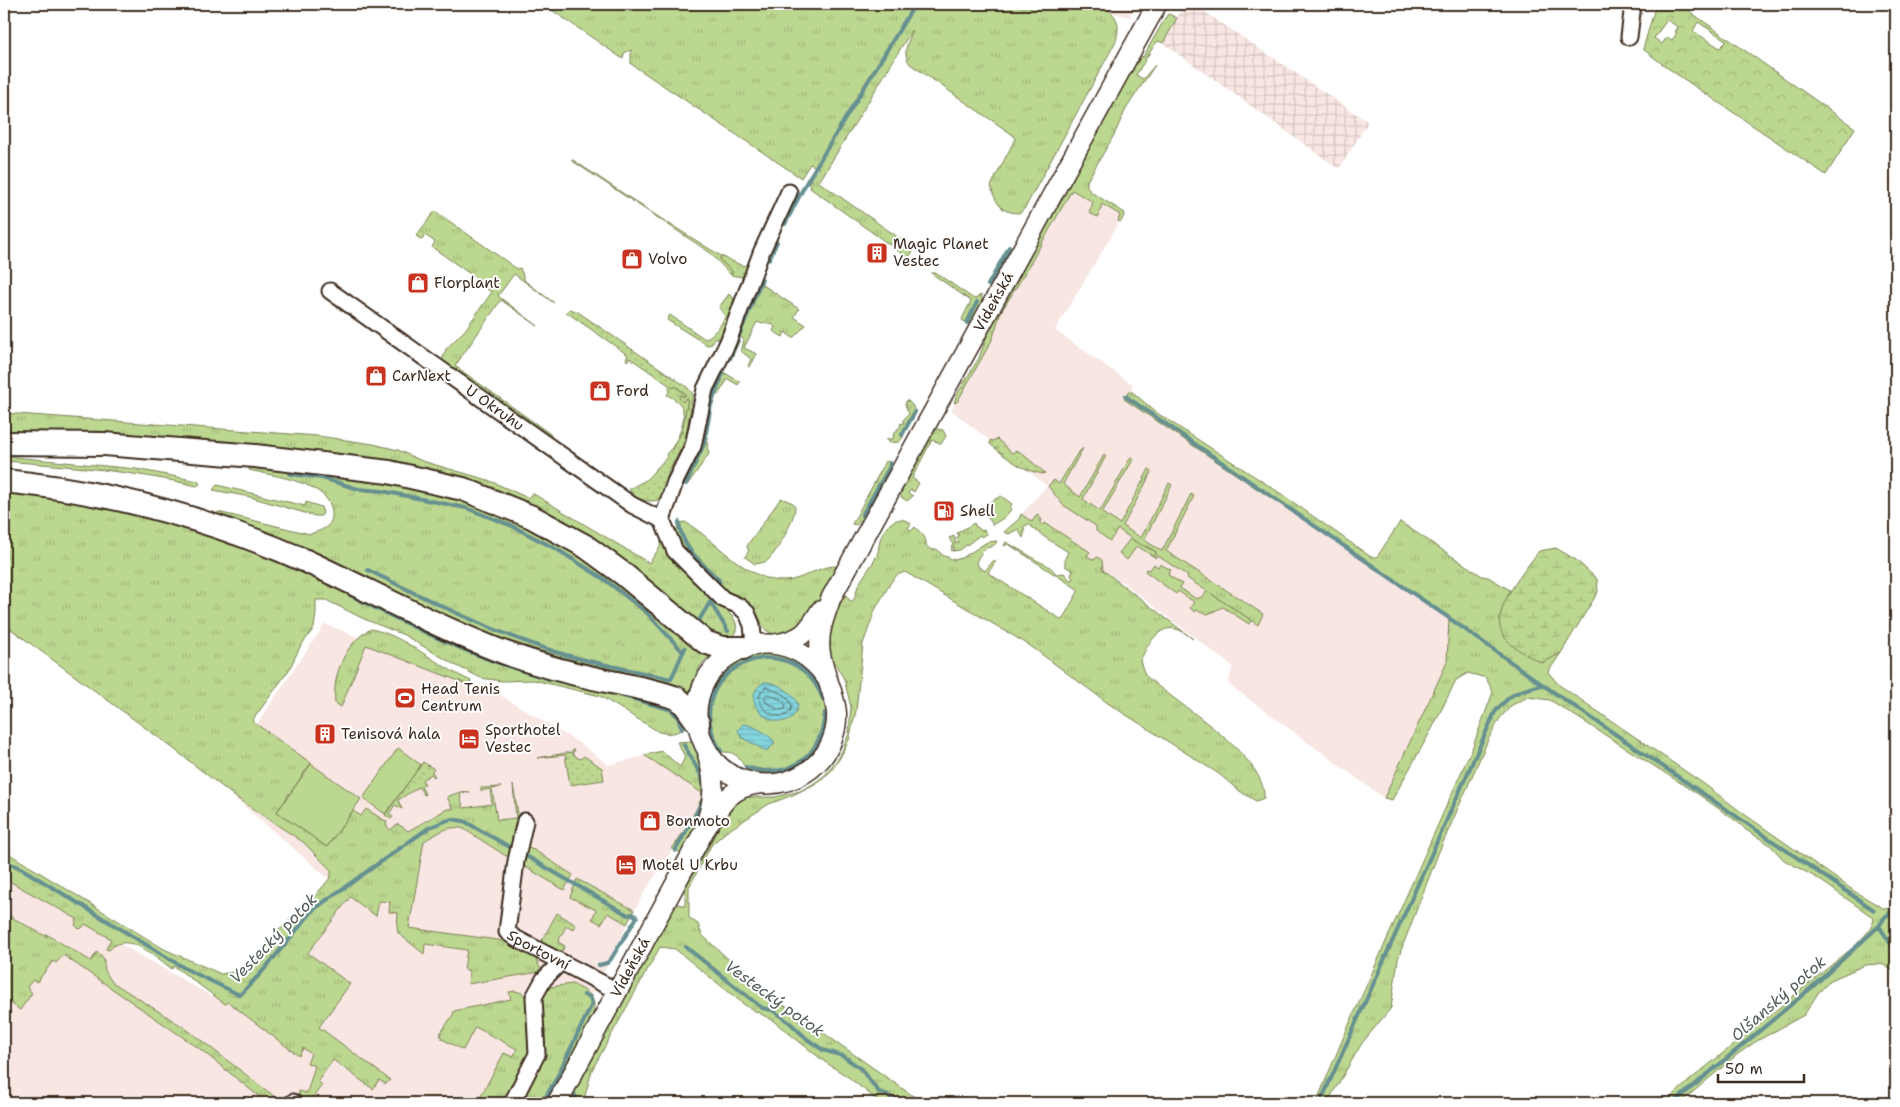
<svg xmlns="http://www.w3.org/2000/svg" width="1900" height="1107" font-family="'Shantell Sans',sans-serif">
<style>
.built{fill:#f8e6e3}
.industrial{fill:url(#industrial-grid)}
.grass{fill:url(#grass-tufts);stroke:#7c8056}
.forest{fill:url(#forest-crowns);stroke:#7c8056;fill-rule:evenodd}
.wetland{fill:url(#wetland-marsh);stroke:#7c8056}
.park{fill:url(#park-dots);stroke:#7c8056}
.garden{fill:#bcd78f;stroke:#7c8056}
.water{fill:url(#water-rules);stroke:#669091}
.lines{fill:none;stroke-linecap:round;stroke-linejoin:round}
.shore{stroke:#586e6a;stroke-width:1}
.stream{stroke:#669091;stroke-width:4}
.minor-casing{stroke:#3b2a1e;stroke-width:19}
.major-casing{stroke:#3b2a1e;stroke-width:22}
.highway-casing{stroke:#3b2a1e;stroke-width:26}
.minor{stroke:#fff;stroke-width:15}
.major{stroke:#fff;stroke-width:19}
.highway{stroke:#fff;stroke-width:22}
.labels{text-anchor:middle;stroke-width:4;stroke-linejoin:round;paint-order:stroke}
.poi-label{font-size:15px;fill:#3b2a1e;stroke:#fff;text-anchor:start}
.street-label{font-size:15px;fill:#3b2a1e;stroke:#fff}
.water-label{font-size:16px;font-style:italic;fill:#515d57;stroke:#fff}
</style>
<defs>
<pattern id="industrial-grid" width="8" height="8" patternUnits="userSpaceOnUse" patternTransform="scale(1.25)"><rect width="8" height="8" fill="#f8e6e3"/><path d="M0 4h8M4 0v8" fill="none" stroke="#d6c5c2"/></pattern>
<pattern id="grass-tufts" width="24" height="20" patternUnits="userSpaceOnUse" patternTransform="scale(1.25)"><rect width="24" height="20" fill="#bcd78f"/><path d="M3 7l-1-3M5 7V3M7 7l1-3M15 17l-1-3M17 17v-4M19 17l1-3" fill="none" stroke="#a2b97b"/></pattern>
<pattern id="forest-crowns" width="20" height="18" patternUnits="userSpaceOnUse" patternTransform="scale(1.25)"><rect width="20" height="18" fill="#bcd78f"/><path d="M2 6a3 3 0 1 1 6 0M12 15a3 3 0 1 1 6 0" fill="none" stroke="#a2b97b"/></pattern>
<pattern id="wetland-marsh" width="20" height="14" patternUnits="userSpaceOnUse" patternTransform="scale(1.25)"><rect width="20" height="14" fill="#bcd78f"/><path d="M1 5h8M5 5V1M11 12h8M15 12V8" fill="none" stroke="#a2b97b"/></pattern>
<pattern id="park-dots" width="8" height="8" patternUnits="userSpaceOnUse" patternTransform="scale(1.25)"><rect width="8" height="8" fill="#bcd78f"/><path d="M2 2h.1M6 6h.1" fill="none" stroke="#a2b97b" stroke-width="1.8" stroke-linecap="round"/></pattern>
<pattern id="water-rules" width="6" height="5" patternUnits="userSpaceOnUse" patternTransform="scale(1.25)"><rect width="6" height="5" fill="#83d4dd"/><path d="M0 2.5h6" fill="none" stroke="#72b6bd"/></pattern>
</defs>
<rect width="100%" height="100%" fill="#fff"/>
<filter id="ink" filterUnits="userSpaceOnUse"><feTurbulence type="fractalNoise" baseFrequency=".02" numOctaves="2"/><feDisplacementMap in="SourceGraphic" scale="10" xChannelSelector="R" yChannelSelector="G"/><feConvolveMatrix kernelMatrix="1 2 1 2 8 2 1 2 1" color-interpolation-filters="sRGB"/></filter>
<g filter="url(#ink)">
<!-- built -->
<path class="built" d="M 1102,4 L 1136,4 L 1129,17 L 1113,13 Z
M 1071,187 L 1123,216 L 1055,330 L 1133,385 L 1124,399 L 1449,618 L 1447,662 L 1384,798 L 1228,684 L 1233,667 L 1122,582 L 1020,516 L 1047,486 L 951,410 L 979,360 L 990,326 Z
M 325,624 L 497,693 L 582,745 L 609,765 L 662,751 L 680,767 L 701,778 L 702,797 L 690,822 L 642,896 L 601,977 L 533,1103 L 4,1103 L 4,996 L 48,938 L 4,913 L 4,887 L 9,880 L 213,997 L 268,1015 L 344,902 L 344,892 L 217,783 Z"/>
<!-- industrial -->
<path class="industrial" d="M 1184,4 L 1193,4 L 1368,122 L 1339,169 L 1163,43 Z"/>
<!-- grass -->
<path class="grass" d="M 543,4 L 1102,4 C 1117,16 1121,22 1116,41 L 1025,208 L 1020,213 C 1001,213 996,204 991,186 L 1015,139 L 1013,135 L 910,64 C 901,51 909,43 912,30 L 819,182 L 915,249 L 908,258 L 810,188 L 811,185 L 808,184 L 819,168 L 810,164 L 801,178 L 631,64 L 631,50 L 624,53 L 623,59 Z
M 1169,14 L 1177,18 L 1163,43 L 1159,41 L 1155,44 L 1136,75 L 1143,79 L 1155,65 L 1126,109 L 1114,135 L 1087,181 L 1087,187 L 1091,192 L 1125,213 L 1121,222 L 1118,221 L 1120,215 L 1102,204 L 1098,217 L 1089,213 L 1093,202 L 1072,190 L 1022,278 L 1001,312 L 992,340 L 957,402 L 954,403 L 956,396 L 979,358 L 996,310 L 1007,296 L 1016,280 L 1016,277 L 1119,87 L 1142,56 L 1143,57 L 1167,15 Z
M 571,160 L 573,160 L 660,218 L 721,256 L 720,260 L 733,271 L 731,275 L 709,252 Z
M 435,211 L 517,269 L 520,268 L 525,281 L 554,303 L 514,274 L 498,296 L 538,326 L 501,300 L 455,366 L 549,433 L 551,435 L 550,438 L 442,361 L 446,349 L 465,330 L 492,292 L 485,288 L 487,286 L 432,247 L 435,242 L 425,235 L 422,240 L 416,236 Z
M 931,273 L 936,273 L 974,299 L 981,295 C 985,304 975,315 971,324 L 963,321 L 962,319 L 971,301 Z
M 758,278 L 761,278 L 760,285 L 763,285 L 799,309 L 794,317 L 806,325 L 793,338 L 785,332 L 783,337 L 773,331 L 775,327 L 772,324 L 771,325 L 765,322 L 763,324 L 757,322 L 744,348 L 757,354 L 750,367 L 748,366 L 751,359 L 741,351 L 744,340 L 741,337 L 731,360 L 728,357 Z
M 719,373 L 725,373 L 740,382 L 738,385 L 728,379 L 718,395 L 715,394 C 709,413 704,435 709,454 L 688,484 L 682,482 L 706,404 Z
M 670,386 L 673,388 L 674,386 L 686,394 L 684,397 L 681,395 L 679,398 L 688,399 L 682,431 L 673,449 L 671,449 C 678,438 689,418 680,404 C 677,400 671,397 667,395 L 670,390 L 668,388 Z
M 1130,390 L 1157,413 L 1280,493 L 1371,557 L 1377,557 L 1400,522 L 1482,576 L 1488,577 L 1510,590 L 1500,616 L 1512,645 L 1542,663 L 1561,653 L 1548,672 L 1559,685 L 1704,784 L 1744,814 L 1857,893 L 1883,908 L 1896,910 L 1896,973 L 1884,965 L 1878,964 L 1865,965 L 1831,980 L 1818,993 L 1804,1015 L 1755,1042 L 1738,1054 L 1680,1103 L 1665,1103 L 1690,1080 L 1856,945 C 1863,937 1873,929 1874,918 L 1817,878 L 1784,860 L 1769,844 L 1746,830 L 1739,823 L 1698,794 L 1550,700 L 1528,697 L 1512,705 L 1500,718 L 1488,740 L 1438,854 L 1403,945 L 1398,959 L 1391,1008 L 1362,1043 L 1327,1103 L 1316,1103 L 1344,1036 L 1473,746 L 1493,692 L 1486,678 L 1468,673 L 1456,680 L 1433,727 L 1392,800 L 1384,798 L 1447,662 L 1449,618 L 1124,399 Z
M 907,400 L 913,406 L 914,410 L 901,434 L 904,436 L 899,442 L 888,443 L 889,441 L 886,439 L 893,439 L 894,432 L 897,432 L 897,429 L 901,427 L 900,424 L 904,423 L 903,420 L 909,414 L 905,404 Z
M 4,413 L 318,436 L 373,444 L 398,450 L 422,461 L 488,480 L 528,498 L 532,493 L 649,563 L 660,547 L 662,537 L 664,547 L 670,557 L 733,617 C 738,625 738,631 731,638 L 719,641 L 513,499 L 4,432 Z
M 938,429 L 943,430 L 946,436 L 941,444 L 932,440 L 912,478 L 919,483 L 914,492 L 911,490 L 908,493 L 913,496 L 907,501 L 901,497 L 901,492 L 931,433 Z
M 1083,448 L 1063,484 L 1080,497 L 1104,455 L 1106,456 L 1083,499 L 1100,511 L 1131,457 L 1134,458 L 1102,513 L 1120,524 L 1149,469 L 1152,471 L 1123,526 L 1141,538 L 1169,483 L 1172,485 L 1144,540 L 1162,551 L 1191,494 L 1194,496 L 1166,551 L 1263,614 L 1258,625 L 1187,578 L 1188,576 L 1155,554 L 1156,552 L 1146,546 L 1144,548 L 1118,529 L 1110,541 L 1096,531 L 1096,526 L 1063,505 L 1048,486 L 1054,480 L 1059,484 L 1077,454 Z
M 4,456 L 136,469 L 198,481 L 200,484 L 197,486 C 134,471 69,466 4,461 Z
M 886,461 L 895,465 L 866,515 L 856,525 L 852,524 Z
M 250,463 L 451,492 L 574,546 L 672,627 L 691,645 L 698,649 L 714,654 C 697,663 694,679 689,696 L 671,685 L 578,662 L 496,637 L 456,621 L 297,545 L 203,510 L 217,514 L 218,512 L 310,534 C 322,530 333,527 332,513 C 331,482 273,476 249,470 Z
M 4,485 L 146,510 L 356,589 L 672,702 L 687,724 L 686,727 C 677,733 671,735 659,732 L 600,696 L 534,680 L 502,681 L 481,678 L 455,665 L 404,635 L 364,619 L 326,600 L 316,600 L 316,613 L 314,628 L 300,647 L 289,670 L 252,721 L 311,763 L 277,812 L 327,847 L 353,811 L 361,816 L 366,809 L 387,822 L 386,825 L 390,830 L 398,824 L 408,831 L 447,809 L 453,809 L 447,797 C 454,794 463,790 470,792 L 460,793 L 463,808 L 492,804 L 490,789 L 481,791 L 481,788 L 483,788 L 501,787 L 492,789 L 497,820 L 516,818 L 513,785 L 520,825 L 511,854 L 506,856 L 464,829 C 449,824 437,834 424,841 L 409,928 L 505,941 L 534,955 L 540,968 L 538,972 L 533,973 L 468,984 L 469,971 L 464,969 L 467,950 L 425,944 L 424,954 L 398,933 L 397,928 L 398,913 L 389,912 L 390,902 L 379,901 L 376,916 L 350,897 L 308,953 L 350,984 L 319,1027 L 390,1080 L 386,1084 L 379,1080 L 373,1089 L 333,1060 L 318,1081 L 322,1085 L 309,1103 L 299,1103 L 299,1091 L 307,1093 L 315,1066 L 307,1063 L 311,1054 L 303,1048 L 299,1056 L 228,1002 L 225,1004 L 174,966 L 172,969 C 156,957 127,930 109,950 L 106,949 L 111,939 L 85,924 L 82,928 L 79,929 L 75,925 L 77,919 L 9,881 L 4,887 L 4,849 L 11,855 L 164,949 L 221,974 L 241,971 L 264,950 L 277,932 L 308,904 L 331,877 L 331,870 L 303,842 L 238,799 L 170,746 L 4,624 Z
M 217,485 L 305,506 L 306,502 L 321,507 L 323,513 L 321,516 L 315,516 L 250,497 L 213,490 Z
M 781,498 L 793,503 L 795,507 C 795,519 777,553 767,561 C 763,563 759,563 755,564 L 745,557 L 749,550 L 747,548 L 748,544 Z
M 1021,514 L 1032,522 L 1037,514 L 1042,520 L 1040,523 L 1043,525 L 1045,523 L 1090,552 L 1087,556 L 1094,560 L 1097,557 L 1102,560 L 1103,570 L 1193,639 C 1189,636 1184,632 1179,630 C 1159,622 1147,646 1140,661 L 1145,675 C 1173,702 1267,755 1264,798 L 1256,801 L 1238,790 L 1219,774 L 1109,704 L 1029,645 L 905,572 L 897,575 L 891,582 L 875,610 L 863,644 L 856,711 L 849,740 L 840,758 L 831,771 L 819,782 L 793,795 L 769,804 L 726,832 L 712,844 L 689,887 L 689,918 L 698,924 L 702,935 L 761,989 L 923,1103 L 881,1103 L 848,1077 L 825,1062 L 772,1020 L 746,1006 L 675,949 L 660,947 L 592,1070 L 583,1103 L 569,1103 L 660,931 L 678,904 L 685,906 L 685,888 L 731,806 L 746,797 L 775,797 L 800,791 L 813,784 L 825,775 L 840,756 L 849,733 L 851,707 L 844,679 L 834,662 L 830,652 L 829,638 L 830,629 L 836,610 L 846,595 L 850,601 L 853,601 C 856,596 856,591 858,586 C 864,574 874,564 878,552 C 879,548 879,544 880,540 C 884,526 898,512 911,524 L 908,528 L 911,531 L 915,527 C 921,533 927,537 926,545 C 929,549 932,551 937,549 L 942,555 L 954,560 L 962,558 L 987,542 L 997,541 C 994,547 992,546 987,548 C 982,550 978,558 976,562 L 979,567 L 985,571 L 993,561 L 996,561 L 988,573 L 1062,620 L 1079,590 L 1008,544 L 1005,546 L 1004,545 L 1006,542 L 1032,557 C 1038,563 1050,563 1056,574 L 1064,573 L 1070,580 L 1073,579 L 1071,575 L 1073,571 L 1065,566 L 1065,558 L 1068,552 C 1055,543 1040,536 1029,524 L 1023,527 L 1025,531 L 1023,538 L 1018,529 L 1009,534 L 1004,532 L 1019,519 Z
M 685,522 C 715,539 748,582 784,581 C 802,581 817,566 836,566 L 834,573 L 810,619 L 802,627 L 776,635 L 771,633 L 764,629 L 758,615 L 751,606 L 728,594 L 683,549 L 676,533 L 679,523 Z
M 974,523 L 976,527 L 977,527 L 982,531 L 984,530 L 987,534 L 982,537 L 980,535 L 960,550 L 952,551 L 951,549 L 954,551 L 954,547 L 951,548 L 953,544 L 949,538 L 954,536 L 956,544 L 959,542 L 956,538 L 959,536 L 957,533 Z
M 371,629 C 404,635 439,667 471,681 L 469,685 L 366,645 L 341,707 L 335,703 C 332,676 345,642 371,629 Z
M 762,654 C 771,654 780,654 789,657 C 850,683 834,775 765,774 C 738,774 748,761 732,753 C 729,752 724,752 720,752 C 691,710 713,663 762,654 Z
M 691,741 L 698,752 L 705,770 L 703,815 L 683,851 L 679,852 L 672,849 L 690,822 L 702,797 L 702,793 L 644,755 L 662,751 L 680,767 L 685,757 L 677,742 Z
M 528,848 L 534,850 L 573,875 L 564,890 L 524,866 Z
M 577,879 L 634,910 L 627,924 L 608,913 L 601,924 L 592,919 L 596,910 L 570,897 Z
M 4,913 L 47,937 L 46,934 L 91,961 L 97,952 C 106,957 103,962 105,970 C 107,975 110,978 112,982 L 185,1028 L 283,1103 L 267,1103 L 200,1049 L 63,955 L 56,963 L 53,961 L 37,982 L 33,980 L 27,987 L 32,993 L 20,1010 L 4,998 Z
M 557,913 L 576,925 L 574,929 L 566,926 L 558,942 L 565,946 L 562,951 L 557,953 L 540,944 Z
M 572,984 C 591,993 599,998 591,1020 L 551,1103 L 523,1103 L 543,1054 L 541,998 L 546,989 L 550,987 Z
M 515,991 L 523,993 L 527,1000 L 531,1049 L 529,1055 L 504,1103 L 477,1103 L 504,1053 L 513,1057 L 517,1049 L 475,1027 L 463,1050 L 442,1039 L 440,1034 L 453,1015 L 454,1011 L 511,999 L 509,992 Z"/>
<!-- forest -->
<path class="forest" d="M 1656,4 L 1679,4 L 1855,128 L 1826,175 L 1669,69 L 1643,49 ZM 1667,20 L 1678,27 L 1675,32 L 1677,33 L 1672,40 L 1667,37 L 1662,44 L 1654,38 ZM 1698,22 L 1727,41 L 1720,48 L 1693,31 Z"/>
<!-- wetland -->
<path class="wetland" d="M 1556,548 L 1576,560 L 1597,579 L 1598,592 L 1561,653 L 1542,663 C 1529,656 1509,647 1502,633 C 1490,610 1526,569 1539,551 Z"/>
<!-- park -->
<path class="park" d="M 721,256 L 743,266 L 747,265 L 749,269 L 742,277 L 731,275 L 732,271 L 720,260 Z
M 729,294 L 734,299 L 733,305 L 720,340 L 714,338 L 712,344 L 707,345 L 667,320 L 670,315 L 705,339 C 715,333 720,327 725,317 L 719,307 Z
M 570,309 L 578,312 L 687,387 L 693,394 L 685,441 L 669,471 L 662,495 L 658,500 C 649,503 638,499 629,494 L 631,491 L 629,489 L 646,480 L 667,457 L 666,454 L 671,449 L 673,449 L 682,431 L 688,399 L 686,398 L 683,402 L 679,398 L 681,395 L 684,397 L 686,394 L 675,386 L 673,388 L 630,358 L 627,361 L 626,359 L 628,355 L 566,312 Z
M 997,439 L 1012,453 L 1016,450 L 1018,452 L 1019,451 L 1045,473 L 1043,474 C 1021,470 1007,458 990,444 L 990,440 L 992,441 Z
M 574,749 L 575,750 L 572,754 L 580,759 L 584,756 L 602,768 L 604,780 L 570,785 L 565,755 L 537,758 L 572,752 Z
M 423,762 L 434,769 L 432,772 L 435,776 L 434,777 L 431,774 L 422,780 L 425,784 L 421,786 L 425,794 L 424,795 L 419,787 L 398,800 L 402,809 L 395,805 L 389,814 L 393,817 L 391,819 L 385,815 Z"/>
<!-- garden -->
<path class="garden" d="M 1001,496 L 1012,504 L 1010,507 L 1012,508 L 1005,517 L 992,525 L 992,523 L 983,512 L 983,509 L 988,503 Z
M 1130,539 L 1156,552 L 1155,554 L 1158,556 L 1156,558 L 1137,546 L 1127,560 L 1119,553 Z
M 1154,564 L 1158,567 L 1160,564 L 1171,570 L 1168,575 L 1182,584 L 1180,588 L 1196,599 L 1204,596 L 1207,591 L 1251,620 L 1249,624 L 1223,607 L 1208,614 L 1203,612 L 1201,613 L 1197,610 L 1195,612 L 1190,608 L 1194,602 L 1178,591 L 1176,594 L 1145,571 L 1146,569 L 1150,570 Z
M 398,748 L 421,765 L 385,814 L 363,798 Z
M 311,764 L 361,799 L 327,847 L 277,812 Z"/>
<!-- water -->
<path class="water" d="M 764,682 C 777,682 793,692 798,704 C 793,744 729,705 764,682 Z
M 743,724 C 753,725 767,733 774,741 L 773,745 L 768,750 L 764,750 L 741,737 L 738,730 Z"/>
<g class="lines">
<!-- shore -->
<path class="shore" d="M 766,687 L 785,695 L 792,705 C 789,732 742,704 766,687 Z
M 768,694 L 782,700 L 786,705 L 785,709 L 779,710 L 766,702 L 764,698 Z"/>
<!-- stream -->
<path class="stream" d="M 785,224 L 806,183 L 915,4
M 769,259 L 777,242
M 988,285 L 1009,247
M 967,323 L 977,302
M 730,358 L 762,279
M 1125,396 L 1449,618 L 1543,685 L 1874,910
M 902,435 L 915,412
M 290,474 L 322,478 L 358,489 L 382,491 L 466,508 L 512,526 L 558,550 L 604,579 L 647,613 L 683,652
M 686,484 L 704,444 L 711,405 L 723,373
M 4,492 L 13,493
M 862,515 L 889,468 L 890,463
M 679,522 C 681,548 702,563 719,580 L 719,583
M 368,570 C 430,601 490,631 556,652 C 594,664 633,670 671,679 L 685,648
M 350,595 C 425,634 501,671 585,687
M 698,622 L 710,602 L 728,631
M 623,696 L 672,710 L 678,718 L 682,729
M 684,745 L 702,777 L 704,792
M 721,751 C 672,673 790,616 823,699
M 746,767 C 790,781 821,757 825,713
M 675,851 L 704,799
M 521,853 L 628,915 L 633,914 L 637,917 L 611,959 L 607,963 L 599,965
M 4,862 L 19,867 L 186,969 L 240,995 L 262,972 L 314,909 L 430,827 L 451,819 L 464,821 L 515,850
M 1879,926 L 1896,952
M 686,947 L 762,1008 L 772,1010 L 790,1023 L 807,1039 L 823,1050 L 843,1056 L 860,1068 L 879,1092 L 888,1095 L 897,1103
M 575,1095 L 578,1103
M 542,1103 L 555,1081 L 592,1004 L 590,997 L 584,995
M 1320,1103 L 1495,712 C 1512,692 1518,691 1542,685
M 1673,1103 L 1811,988 L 1879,926 L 1885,917 L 1896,908"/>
<!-- minor casing -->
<g class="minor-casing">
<g id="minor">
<path d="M 1629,37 L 1633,4"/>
<path id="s1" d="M 330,291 L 632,505 L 662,520"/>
<path d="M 754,645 L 752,625 L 747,613 L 739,606 L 723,599 L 675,551 L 662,520 L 675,482 L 693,446 L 705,389 L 728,342 L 761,253 L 789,192"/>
<path id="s2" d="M 525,821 L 516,861 L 507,932 L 515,938 L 617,991"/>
<path d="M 293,1102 L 294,1103"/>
<path d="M 512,1103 L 537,1054 L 534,997 L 544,979 L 561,962"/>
</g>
</g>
<!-- major casing -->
<g class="major-casing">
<g id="major">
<path d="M 775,644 C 801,640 807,633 820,611"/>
<path id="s3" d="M 828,680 C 771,596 659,675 710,755 C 723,775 746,784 769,784 C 795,783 819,768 830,745 C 848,706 824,686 820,650 C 818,632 825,615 831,598 L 1157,4"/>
<path d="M 708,817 C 715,795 714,778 708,756"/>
<path id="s4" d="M 557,1103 L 704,831 C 719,809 728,787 758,784"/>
</g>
</g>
<!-- highway casing -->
<g class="highway-casing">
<path id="highway" d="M 4,443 L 104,444 L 255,456 L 389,472 L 463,489 L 532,517 L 585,546 L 622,573 L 705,642 L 722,648 L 743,648
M 4,481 C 108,491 210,519 306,561 C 369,590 430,624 495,649 C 531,663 569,673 607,681 C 630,686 655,690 677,698 L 685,705 L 698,723"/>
</g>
<!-- minor -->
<use href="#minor" class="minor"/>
<!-- major -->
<use href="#major" class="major"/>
<!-- highway -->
<use href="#highway" class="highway"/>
</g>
</g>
<!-- icons -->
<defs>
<g id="building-square" transform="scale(1.125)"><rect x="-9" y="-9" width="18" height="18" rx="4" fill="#c8321e" stroke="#fff"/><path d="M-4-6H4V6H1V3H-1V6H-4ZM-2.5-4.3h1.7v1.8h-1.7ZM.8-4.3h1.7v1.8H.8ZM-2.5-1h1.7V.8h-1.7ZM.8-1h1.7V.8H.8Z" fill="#fff"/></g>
<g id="shop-square" transform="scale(1.125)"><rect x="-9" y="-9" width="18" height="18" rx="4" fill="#c8321e" stroke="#fff"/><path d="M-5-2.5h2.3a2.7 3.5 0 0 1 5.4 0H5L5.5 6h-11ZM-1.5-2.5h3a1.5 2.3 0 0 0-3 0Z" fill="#fff"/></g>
<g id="fuel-square" transform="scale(1.125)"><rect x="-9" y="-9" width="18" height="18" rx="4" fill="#c8321e" stroke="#fff"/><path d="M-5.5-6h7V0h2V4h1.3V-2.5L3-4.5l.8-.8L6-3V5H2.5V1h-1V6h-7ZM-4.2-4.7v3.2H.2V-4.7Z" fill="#fff"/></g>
<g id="stadium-square" transform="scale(1.125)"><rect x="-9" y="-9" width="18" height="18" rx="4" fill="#c8321e" stroke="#fff"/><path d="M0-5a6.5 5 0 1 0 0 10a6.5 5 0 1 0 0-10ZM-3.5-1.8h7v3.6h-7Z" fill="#fff"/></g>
<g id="hotel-square" transform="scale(1.125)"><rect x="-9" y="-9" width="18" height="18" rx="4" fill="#c8321e" stroke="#fff"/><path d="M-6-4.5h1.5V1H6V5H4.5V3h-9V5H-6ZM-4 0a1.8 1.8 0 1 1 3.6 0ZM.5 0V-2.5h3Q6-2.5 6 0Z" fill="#fff"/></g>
</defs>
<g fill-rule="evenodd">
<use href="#building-square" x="877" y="253"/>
<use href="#shop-square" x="632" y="259"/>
<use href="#shop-square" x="418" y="283"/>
<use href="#shop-square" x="376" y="376"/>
<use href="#shop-square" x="600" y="391"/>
<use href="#fuel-square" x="944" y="511"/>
<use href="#stadium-square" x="405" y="698"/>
<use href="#building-square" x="325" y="734"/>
<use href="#hotel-square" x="469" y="739"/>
<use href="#shop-square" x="650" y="821"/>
<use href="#hotel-square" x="626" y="865"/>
</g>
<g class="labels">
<!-- poi labels -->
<g class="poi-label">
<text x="893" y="249">Magic Planet<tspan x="893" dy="17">Vestec</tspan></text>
<text x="648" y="264">Volvo</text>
<text x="434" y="288">Florplant</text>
<text x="392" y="381">CarNext</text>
<text x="616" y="396">Ford</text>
<text x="960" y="516">Shell</text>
<text x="421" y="694">Head Tenis<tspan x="421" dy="17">Centrum</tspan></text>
<text x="485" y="735">Sporthotel<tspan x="485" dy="17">Vestec</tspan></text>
<text x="341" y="739">Tenisová hala</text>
<text x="666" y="826">Bonmoto</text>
<text x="642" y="870">Motel U Krbu</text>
</g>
<!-- street labels -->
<g class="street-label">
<text dy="5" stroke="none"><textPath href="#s3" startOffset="861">Vídeňská</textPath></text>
<text dy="5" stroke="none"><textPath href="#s1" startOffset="202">U Okruhu</textPath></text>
<text dy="5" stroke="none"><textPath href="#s2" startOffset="149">Sportovní</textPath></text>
<text dy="5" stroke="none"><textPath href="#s4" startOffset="154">Vídeňská</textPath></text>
</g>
<!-- water labels -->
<g class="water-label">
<text transform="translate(273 938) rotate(-46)" y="6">Vestecký potok</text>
<text transform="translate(775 998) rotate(36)" y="6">Vestecký potok</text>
<text transform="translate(1778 998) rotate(-41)" y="6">Olšanský potok</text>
</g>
</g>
<!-- margin -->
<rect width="1900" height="1107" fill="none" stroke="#fff" stroke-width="20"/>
<rect x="10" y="10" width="1880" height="1087" fill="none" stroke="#3b2a1e" stroke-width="2" filter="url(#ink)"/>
<!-- scale -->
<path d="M1718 1074v8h86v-8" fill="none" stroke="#3b2a1e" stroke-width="2.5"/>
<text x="1725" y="1074" font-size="15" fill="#3b2a1e" stroke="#ffffff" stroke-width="4" paint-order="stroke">50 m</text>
</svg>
